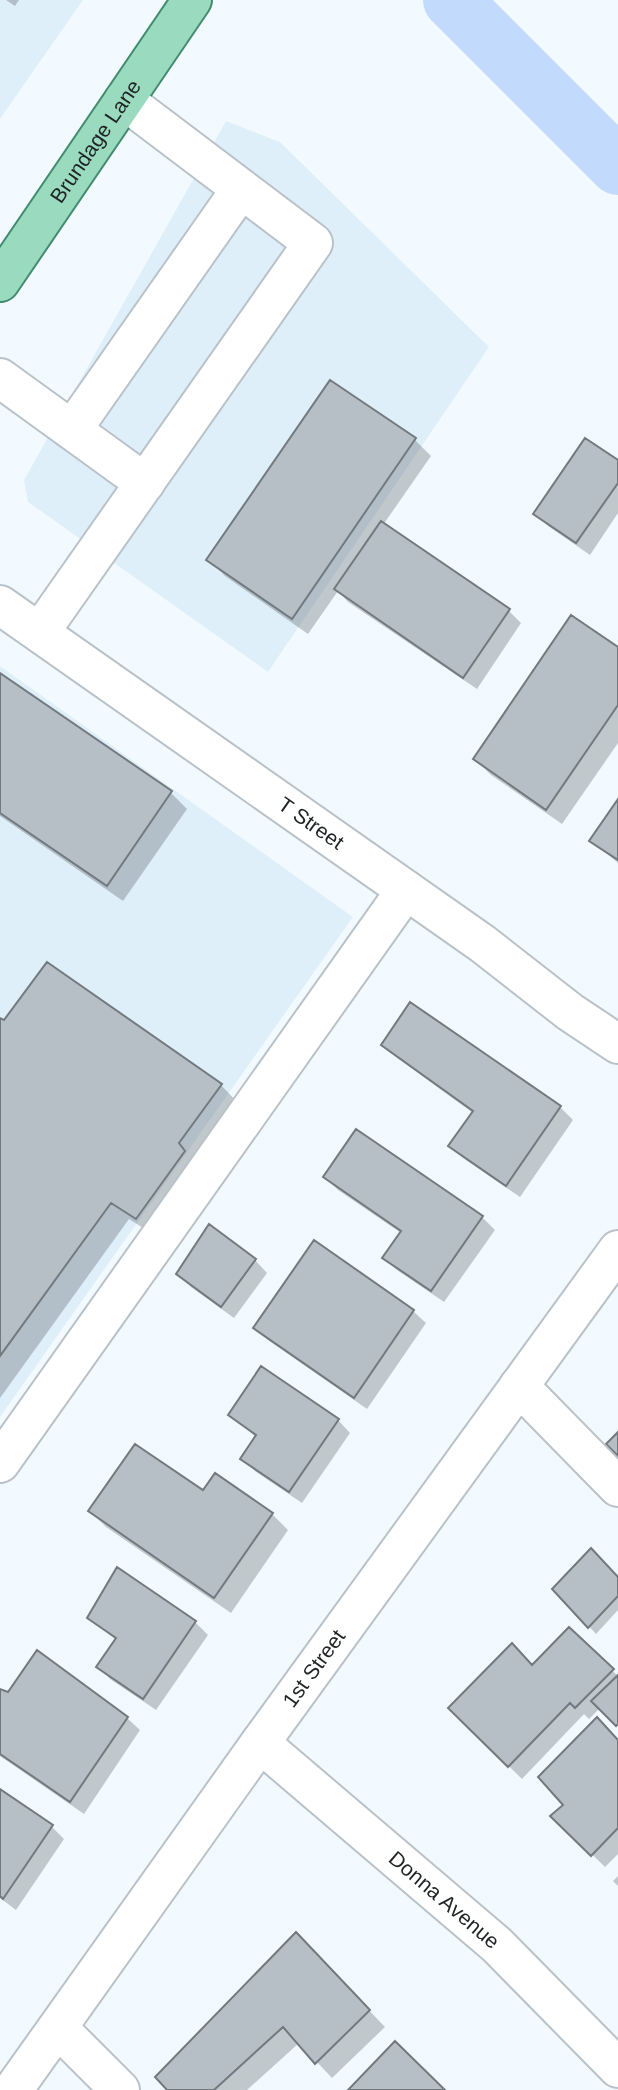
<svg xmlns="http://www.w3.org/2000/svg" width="618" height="2090" font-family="Arial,sans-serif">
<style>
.built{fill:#dfeffa}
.shadow{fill:#0003}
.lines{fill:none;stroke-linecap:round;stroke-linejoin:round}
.canal{stroke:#c2dbfd;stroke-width:58}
.building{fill:#b6bfc5;stroke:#727a7f;stroke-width:2}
.minor-casing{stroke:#b9c2c8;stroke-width:42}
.major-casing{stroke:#438b6e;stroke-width:42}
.minor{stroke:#fff;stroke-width:38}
.major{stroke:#9adbbf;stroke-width:38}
.labels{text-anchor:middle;stroke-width:7;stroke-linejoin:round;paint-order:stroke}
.street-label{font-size:21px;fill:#1f2325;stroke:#fff}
</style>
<rect width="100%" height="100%" fill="#f2faff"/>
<!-- built -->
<path class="built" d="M 0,0 L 83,0 L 0,119 Z
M 226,121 L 280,142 L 489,347 L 268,672 L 28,502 L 24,480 Z
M 0,666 L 353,917 L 0,1417 Z"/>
<!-- shadow -->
<path class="shadow" d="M 6,0 L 19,0 L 15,6 Z
M 331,383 L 415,440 L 431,456 L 383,525 L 509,611 L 521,623 L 477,689 L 348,602 L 338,591 L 308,634 L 225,576 L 209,560 Z
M 618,462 L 618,513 L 590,555 L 548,526 L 535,514 Z
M 618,649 L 618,743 L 562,824 L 491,775 L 475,759 Z
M 0,675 L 171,793 L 187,809 L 123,901 L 0,816 Z
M 618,803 L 618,863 L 592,841 Z
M 410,1005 L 560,1107 L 573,1120 L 520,1197 L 463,1158 L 450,1146 L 473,1113 L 396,1057 L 384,1045 Z
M 0,1020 L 221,1085 L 238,1103 L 154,1235 L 129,1219 L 0,1398 Z
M 325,1177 L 482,1217 L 495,1230 L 444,1302 L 397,1270 L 384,1258 L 401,1233 L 338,1190 Z
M 255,1260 L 267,1273 L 234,1318 L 191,1287 L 178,1274 Z
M 413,1311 L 426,1323 L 367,1409 L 268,1340 L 255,1328 Z
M 230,1415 L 338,1420 L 350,1433 L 302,1503 L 255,1471 L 242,1459 L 256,1437 Z
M 203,1492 L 272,1514 L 288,1530 L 231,1613 L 106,1527 L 90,1511 Z
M 118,1570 L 195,1622 L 208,1635 L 156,1710 L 110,1679 L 98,1666 L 116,1640 L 89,1617 Z
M 618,1579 L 618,1610 L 596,1634 L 555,1589 Z
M 569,1630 L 618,1676 L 618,1725 L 600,1708 L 589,1719 L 584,1714 L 522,1779 L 450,1708 L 533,1667 Z
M 0,1691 L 127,1718 L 140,1730 L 84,1814 L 0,1756 Z
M 618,1741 L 618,1854 L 605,1867 L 553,1816 L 565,1805 Z
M 0,1791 L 52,1827 L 64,1839 L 16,1910 L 0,1898 Z
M 618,1876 L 618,1886 L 613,1881 Z
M 311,1950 L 385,2027 L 332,2078 L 299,2043 L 247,2090 L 170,2090 Z"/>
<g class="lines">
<!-- canal -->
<path class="canal" d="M 452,0 L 618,166"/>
</g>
<!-- building -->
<path class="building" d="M 330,380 L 416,438 L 292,619 L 206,560 Z
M 585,438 L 618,460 L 618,483 L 576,543 L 533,514 Z
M 381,521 L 510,609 L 463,678 L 334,589 Z
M 571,615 L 618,647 L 618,705 L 546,810 L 473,759 Z
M 0,673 L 172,791 L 107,886 L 0,813 Z
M 618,799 L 618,860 L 589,841 Z
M 47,962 L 222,1084 L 179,1143 L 185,1151 L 136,1219 L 111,1203 L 0,1356 L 0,1018 L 4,1020 Z
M 410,1002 L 561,1106 L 506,1186 L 448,1146 L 473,1111 L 381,1045 Z
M 356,1129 L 483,1216 L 431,1291 L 382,1258 L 401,1231 L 323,1177 Z
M 209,1224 L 256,1259 L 221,1307 L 176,1274 Z
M 314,1240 L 414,1310 L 354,1398 L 253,1328 Z
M 261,1366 L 339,1419 L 289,1492 L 240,1459 L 256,1435 L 228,1415 Z
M 618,1432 L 618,1456 L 606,1444 Z
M 135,1444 L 203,1490 L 215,1473 L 273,1513 L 214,1598 L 88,1511 Z
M 591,1548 L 618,1577 L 618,1596 L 588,1628 L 552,1589 Z
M 117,1567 L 196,1621 L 143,1699 L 96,1667 L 116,1638 L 87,1618 Z
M 569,1627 L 614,1669 L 575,1708 L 570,1703 L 508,1767 L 448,1708 L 512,1643 L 532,1665 Z
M 37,1650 L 128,1717 L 70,1802 L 0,1754 L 0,1689 L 8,1692 Z
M 618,1675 L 618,1724 L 616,1726 L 591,1701 Z
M 597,1717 L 618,1740 L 618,1828 L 591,1856 L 550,1816 L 563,1805 L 538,1777 Z
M 0,1789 L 53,1825 L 3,1899 L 0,1896 Z
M 296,1932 L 370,2010 L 315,2064 L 283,2027 L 214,2090 L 167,2090 L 155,2077 Z
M 395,2041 L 445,2090 L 348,2090 Z"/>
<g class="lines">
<!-- minor casing -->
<g class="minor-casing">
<g id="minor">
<path d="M 0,378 L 145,483"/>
<path d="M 72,430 L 241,189"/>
<path id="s1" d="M 0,605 L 483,944 L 570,1012 L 618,1044"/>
<path d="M 40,632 L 313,243 L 124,100"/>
<path d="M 519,1386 L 618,1487"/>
<path d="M 0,1463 L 406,890"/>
<path id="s2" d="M 260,1743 L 497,1945 L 618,2068"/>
<path d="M 58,2028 L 120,2090"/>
<path id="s3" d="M 13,2090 L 260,1743 L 618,1250"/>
</g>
</g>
<!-- major casing -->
<g class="major-casing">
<g id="major">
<path id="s4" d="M 0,282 L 192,0"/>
</g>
</g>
<!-- minor -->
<use href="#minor" class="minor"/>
<!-- major -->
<use href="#major" class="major"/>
</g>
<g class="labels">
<!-- street labels -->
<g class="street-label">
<text dy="7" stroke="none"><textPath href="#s4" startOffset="170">Brundage Lane</textPath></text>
<text dy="7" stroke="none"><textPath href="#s1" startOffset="380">T Street</textPath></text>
<text dy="7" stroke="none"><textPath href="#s3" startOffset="518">1st Street</textPath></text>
<text dy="7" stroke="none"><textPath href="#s2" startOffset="242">Donna Avenue</textPath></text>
</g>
</g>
</svg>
